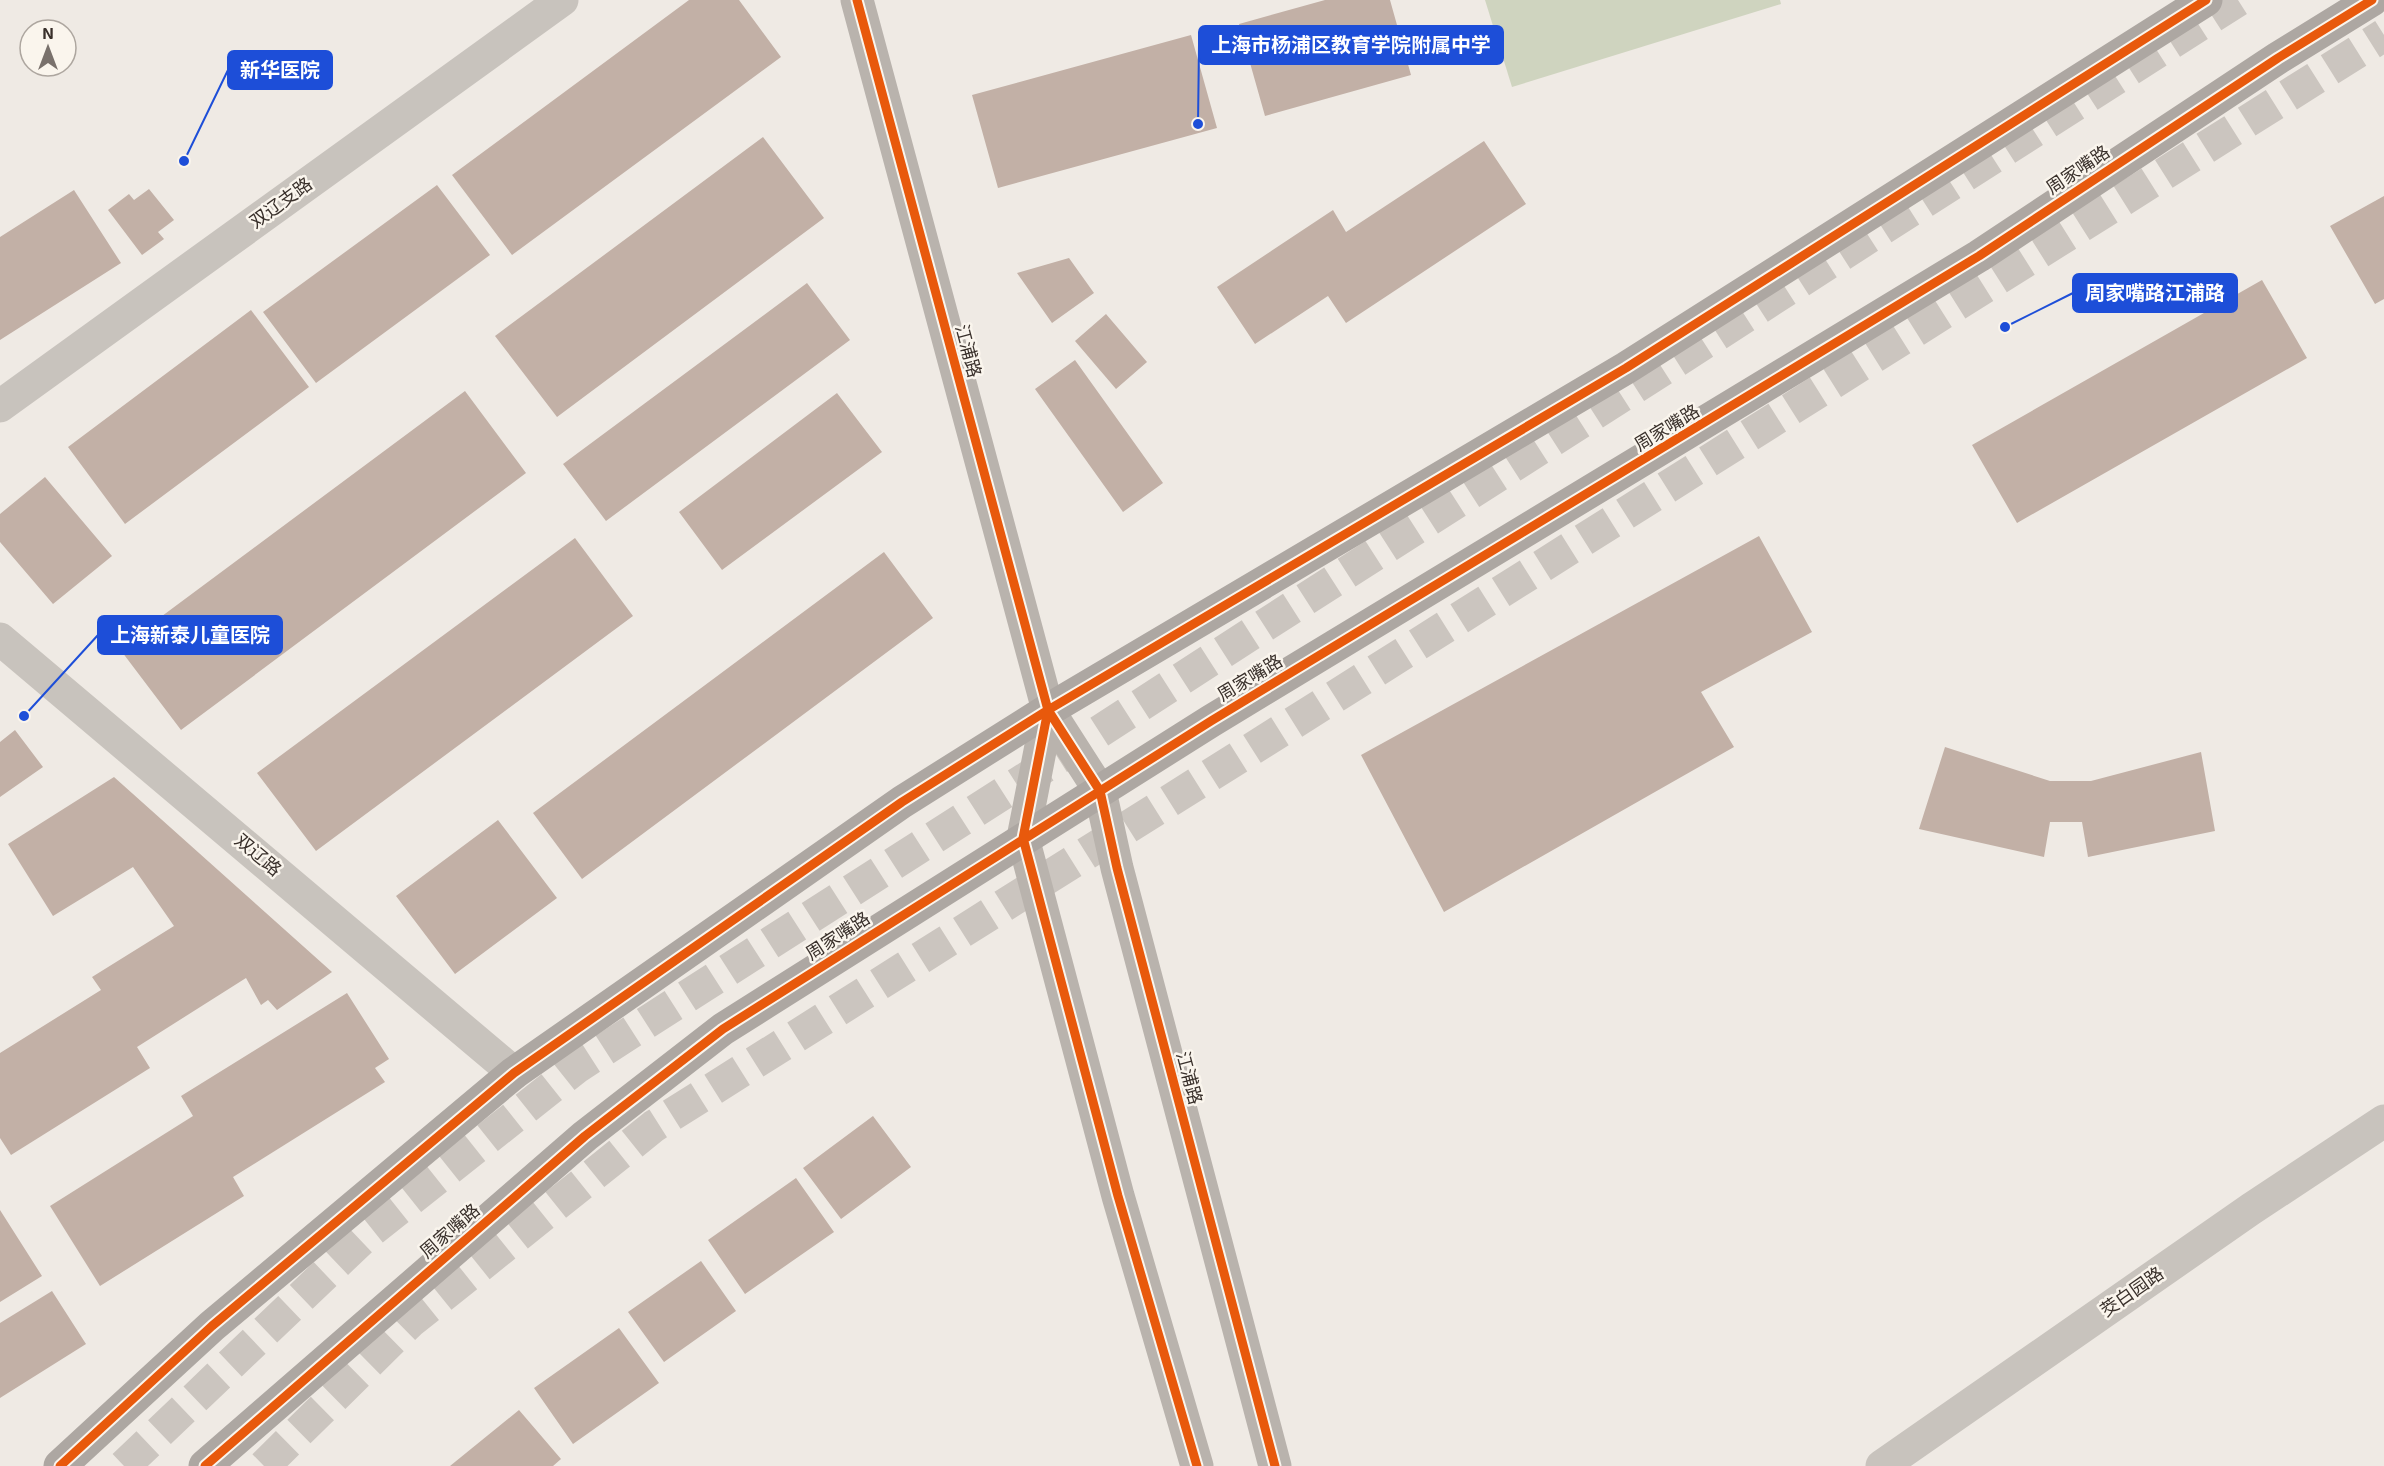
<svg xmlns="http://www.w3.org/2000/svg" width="2384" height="1466" font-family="'Exo 2','Noto Sans SC',sans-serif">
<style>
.green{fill:#cfd4bf}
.building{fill:#c2b0a6}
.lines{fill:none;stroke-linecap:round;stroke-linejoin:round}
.highway-tunnel{stroke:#cbc5bf;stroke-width:33;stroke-dasharray:33 16;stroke-linecap:butt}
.street{stroke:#c8c3bd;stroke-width:33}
.secondary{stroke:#b9b3ad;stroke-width:33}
.primary{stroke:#ada7a2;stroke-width:33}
.cycleway-casing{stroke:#faf5ed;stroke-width:13}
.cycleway{stroke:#e8590c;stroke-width:9}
.labels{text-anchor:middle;stroke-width:5;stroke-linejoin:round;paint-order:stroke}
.street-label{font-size:18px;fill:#39302b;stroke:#faf5ed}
.leader{fill:none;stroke:#1d4ed8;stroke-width:2}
.callout-dot{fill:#1d4ed8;stroke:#faf5ed;stroke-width:2}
.callout{fill:#1d4ed8;stroke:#1d4ed8;stroke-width:2}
.callout-label{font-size:20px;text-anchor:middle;font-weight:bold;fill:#fff}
</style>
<rect width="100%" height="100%" fill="#efeae4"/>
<!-- green -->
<path class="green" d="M 1485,0 L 1780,0 L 1781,4 L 1512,87 Z"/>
<!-- building -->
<path class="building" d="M 689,0 L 739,0 L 781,57 L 512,255 L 452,175 Z
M 1325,0 L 1390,0 L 1411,75 L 1265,116 L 1239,24 Z
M 1191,35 L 1217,128 L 998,188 L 972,95 Z
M 763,137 L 824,218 L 557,417 L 495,336 Z
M 1484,141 L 1526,204 L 1346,323 L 1328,296 L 1255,344 L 1217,287 L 1333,210 L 1346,232 Z
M 437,185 L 490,255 L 316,383 L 263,312 Z
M 149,189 L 174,220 L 158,232 L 164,239 L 142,255 L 108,210 L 129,194 L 134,200 Z
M 74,190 L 121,263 L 0,340 L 0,237 Z
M 2384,196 L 2384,299 L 2375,304 L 2330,226 Z
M 1069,258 L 1094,293 L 1052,323 L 1017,273 Z
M 2262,280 L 2307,358 L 2017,523 L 1972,445 Z
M 807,283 L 850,340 L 606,521 L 563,464 Z
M 251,310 L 309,387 L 125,524 L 68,447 Z
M 1106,314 L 1147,362 L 1116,389 L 1075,341 Z
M 1075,360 L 1163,483 L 1123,512 L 1035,389 Z
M 465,391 L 526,473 L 181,730 L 119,648 Z
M 837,393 L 882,452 L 722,570 L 679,512 Z
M 45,477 L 112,556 L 53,604 L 0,542 L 0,514 Z
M 1759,536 L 1812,632 L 1701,692 L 1734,747 L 1444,912 L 1361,755 Z
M 575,538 L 633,616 L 316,851 L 257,773 Z
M 884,552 L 933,618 L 582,879 L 533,813 Z
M 15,730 L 43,767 L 0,797 L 0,742 Z
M 1945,747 L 2050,781 L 2091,781 L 2201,752 L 2215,831 L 2088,857 L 2082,822 L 2050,822 L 2044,857 L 1919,829 Z
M 114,777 L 332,972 L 277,1010 L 268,1000 L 261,1005 L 246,978 L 137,1047 L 150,1068 L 11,1155 L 0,1138 L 0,1053 L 101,990 L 92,977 L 174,926 L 133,867 L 53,916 L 8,844 Z
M 498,820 L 557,898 L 455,974 L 396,896 Z
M 347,993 L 389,1059 L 375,1068 L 385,1082 L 233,1177 L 244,1196 L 100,1286 L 50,1206 L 193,1116 L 181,1096 Z
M 873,1116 L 911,1167 L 841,1219 L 803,1168 Z
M 796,1178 L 834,1232 L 745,1294 L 708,1240 Z
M 0,1210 L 42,1276 L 0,1302 Z
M 701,1261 L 736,1311 L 664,1362 L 628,1312 Z
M 52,1291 L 86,1344 L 0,1398 L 0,1323 Z
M 619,1328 L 659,1383 L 573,1444 L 534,1388 Z
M 519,1410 L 561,1459 L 553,1466 L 450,1466 Z"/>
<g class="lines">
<!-- highway-tunnel -->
<path class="highway-tunnel" d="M 124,1466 L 367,1234 L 577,1067 L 2238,0
M 264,1466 L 410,1322 L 654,1126 L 2384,35"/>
<!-- street -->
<path class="street" d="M 0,406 L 562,0
M 0,639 L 514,1073
M 1882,1466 L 2251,1209 L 2384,1121"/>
<!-- secondary -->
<path class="secondary" d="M 857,0 L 1048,710 L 1100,791 L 1117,868 L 1275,1466
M 1048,710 L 1023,838 L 1118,1196 L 1197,1466"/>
<!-- primary -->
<path class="primary" d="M 60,1466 L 212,1326 L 514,1073 L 902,802 L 1048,710 L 1626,368 L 2206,0
M 205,1466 L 585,1136 L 723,1029 L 1211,721 L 1979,256 L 2278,58 L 2372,0"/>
<!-- cycleway casing -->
<g class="cycleway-casing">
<path id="cycleway" d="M 857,0 L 1048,710 L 1100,791 L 1117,868 L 1275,1466
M 1048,710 L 1023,838 L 1118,1196 L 1197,1466
M 60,1466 L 212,1326 L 514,1073 L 902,802 L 1048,710 L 1626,368 L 2206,0
M 205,1466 L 585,1136 L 723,1029 L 1211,721 L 1979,256 L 2278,58 L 2372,0"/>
</g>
<!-- cycleway -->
<use href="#cycleway" class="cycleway"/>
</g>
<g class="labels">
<!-- street labels -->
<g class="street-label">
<text transform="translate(2078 170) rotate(-34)" y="6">周家嘴路</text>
<text transform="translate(281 203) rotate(-36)" y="6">双辽支路</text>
<text transform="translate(968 351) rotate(75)" y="6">江浦路</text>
<text transform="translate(1667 428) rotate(-31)" y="6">周家嘴路</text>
<text transform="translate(1250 678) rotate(-31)" y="6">周家嘴路</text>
<text transform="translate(258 855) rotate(40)" y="6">双辽路</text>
<text transform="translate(838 936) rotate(-33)" y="6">周家嘴路</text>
<text transform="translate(1189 1078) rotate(75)" y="6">江浦路</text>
<text transform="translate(450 1231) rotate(-41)" y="6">周家嘴路</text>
<text transform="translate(2132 1292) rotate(-35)" y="6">茭白园路</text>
</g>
</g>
<!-- callouts -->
<path class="leader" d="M1198 124L1199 45M184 161L228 70M2005 327L2073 293M24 716L98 635"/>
<g class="callout-dot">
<circle cx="1198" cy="124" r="6"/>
<circle cx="184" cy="161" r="6"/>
<circle cx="2005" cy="327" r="6"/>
<circle cx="24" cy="716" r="6"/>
</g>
<g class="callout">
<rect x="1199" y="26" width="304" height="38" rx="6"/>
<rect x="228" y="51" width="104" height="38" rx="6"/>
<rect x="2073" y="274" width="164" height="38" rx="6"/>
<rect x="98" y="616" width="184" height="38" rx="6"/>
</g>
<g class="callout-label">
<text x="1351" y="52">上海市杨浦区教育学院附属中学</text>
<text x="280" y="77">新华医院</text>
<text x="2155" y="300">周家嘴路江浦路</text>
<text x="190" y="642">上海新泰儿童医院</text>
</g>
<!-- north arrow -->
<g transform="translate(48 48)"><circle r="28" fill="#faf5ed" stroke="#ada69f" stroke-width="1.5"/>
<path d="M0-4.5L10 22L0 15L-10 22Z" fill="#79716c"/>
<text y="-9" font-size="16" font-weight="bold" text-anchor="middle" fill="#39302b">N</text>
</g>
</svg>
